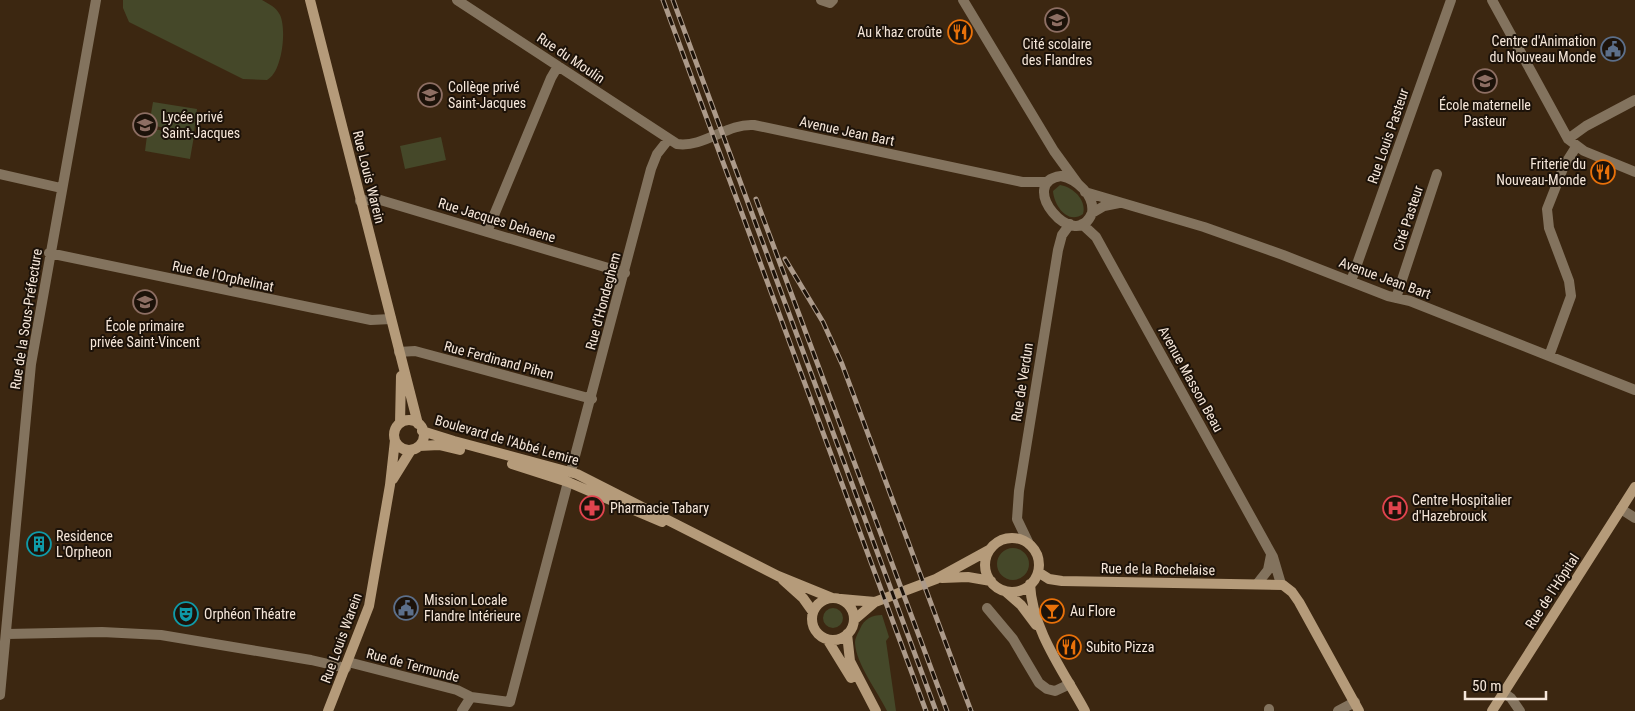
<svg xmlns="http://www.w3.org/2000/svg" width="1635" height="711" font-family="'Roboto Condensed',sans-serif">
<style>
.green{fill:#454829}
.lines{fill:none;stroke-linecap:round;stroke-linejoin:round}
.street{stroke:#83735e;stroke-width:10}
.secondary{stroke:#b59b7a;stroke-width:10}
.rail-casing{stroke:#ac9a8a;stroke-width:5}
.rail{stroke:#1c1209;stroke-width:3;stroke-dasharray:9;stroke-linecap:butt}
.labels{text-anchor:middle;stroke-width:4;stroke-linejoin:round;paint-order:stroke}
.poi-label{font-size:14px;fill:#f6e7da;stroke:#1c1209;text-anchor:start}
.street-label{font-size:14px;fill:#f6e7da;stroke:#1c1209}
</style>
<rect width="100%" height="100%" fill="#3c2711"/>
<!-- green -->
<path class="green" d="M 123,0 L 262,0 C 269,4 276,7 280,15 C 287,30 282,73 267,80 L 243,79 L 129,22 L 123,8 Z
M 153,102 L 197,109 L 194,133 L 149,125 Z
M 148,128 L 194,136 L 190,159 L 145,151 Z
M 441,137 L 446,160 L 405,169 L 400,146 Z
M 1060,185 C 1073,187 1087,200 1083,214 C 1068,225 1054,206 1053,191 Z
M997 564a16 16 0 1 1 32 0a16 16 0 1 1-32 0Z
M823 618a10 10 0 1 1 20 0a10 10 0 1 1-20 0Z
M 882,615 L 889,637 L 886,641 L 896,711 L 887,711 C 878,692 856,664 855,643 C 855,638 858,633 860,629 C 864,619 872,615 882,615 Z"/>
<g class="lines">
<!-- street -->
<path class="street" d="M 457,0 L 677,144 C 704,148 727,123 754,125 L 1022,182 L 1048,182
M 821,0 L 830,3 L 833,0
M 963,0 L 1054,151 L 1078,184
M 1492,0 L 1568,139 L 1584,151 L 1635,172
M 1568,139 L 1586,126 L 1635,100
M 0,174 L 61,188
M 1061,176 C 1077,179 1095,196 1092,213 C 1075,255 1015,182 1061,176 Z
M 1085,192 L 1204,227 L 1283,255 L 1388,296 L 1410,301 L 1635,390
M 360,201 L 377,199 L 625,273
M 1092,213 L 1104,206 L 1119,203
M 1082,224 L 1096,237 L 1273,557 L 1281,584
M 487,232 L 551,78 L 558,66
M 49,253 L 371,320 L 391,319
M 1351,281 L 1451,0
M 1396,298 L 1437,174
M 399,352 L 415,351 L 592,399
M 1549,356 L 1571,296 L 1569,281 L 1549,228 L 1547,209 L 1564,166 L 1576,147
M 571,471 L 651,169 L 657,154 L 668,140
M 1621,509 L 1635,518
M 1029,544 L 1017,519 L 1019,491 L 1058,250 L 1062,235 L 1070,224
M 1257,584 L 1268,570 L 1271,555
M 987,608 L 1013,639 L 1039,683 L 1047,689 L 1055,691 L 1070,684
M 7,634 L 102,632 L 161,635 L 311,660 L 346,668
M 348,662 L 457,690 L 471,697 L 510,702
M 1504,693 L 1511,698 L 1520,711
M 0,695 L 31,364 L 96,0
M 510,702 L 568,482
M 462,711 L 471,697
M 1269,711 L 1269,709
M 1338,711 L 1355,702"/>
<!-- secondary -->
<path class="secondary" d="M 310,0 L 418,424
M394 435a15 15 0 1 1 30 0a15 15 0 1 1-30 0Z
M 400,423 L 401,376
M 422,431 L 454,441 L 577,474 L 778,576 L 832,598
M 419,446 L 439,445 L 460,450
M 512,464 L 568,482 L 662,522
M 393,479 L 411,450
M985 565a27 27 0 1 1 54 0a27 27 0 1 1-54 0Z
M 1038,572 L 1049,579 L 1062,581 L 1283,585 L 1292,592 L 1299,602 L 1359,711
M 942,578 L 968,577 L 991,581
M 783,580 L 803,598 L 813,612
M 1030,584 C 1032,630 1064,672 1085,711
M 1005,591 L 1021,605 L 1036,625
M812 619a21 21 0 1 1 42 0a21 21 0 1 1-42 0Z
M 841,599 L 875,602
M 854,620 L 875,602 L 936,579 L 989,550
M 847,634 L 850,661 L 876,711
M 827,639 L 851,678
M 328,711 L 369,606 L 390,485 L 395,440
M 1492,711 L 1635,487"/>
<!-- rail casing -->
<g class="rail-casing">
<path id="rail" d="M 663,0 L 926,711
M 673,0 L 936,711
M 756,199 L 947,711
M 785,259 L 823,322 L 842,364 L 971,711"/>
</g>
<!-- rail -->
<use href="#rail" class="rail"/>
</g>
<!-- icons -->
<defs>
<g id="school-ring" transform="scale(1.25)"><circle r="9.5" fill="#1c1209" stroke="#8d6e63" stroke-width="1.5"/><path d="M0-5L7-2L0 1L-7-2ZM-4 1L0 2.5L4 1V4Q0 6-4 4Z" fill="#8d6e63"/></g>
<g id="restaurant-ring" transform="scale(1.25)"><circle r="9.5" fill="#1c1209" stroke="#e8710a" stroke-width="1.5"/><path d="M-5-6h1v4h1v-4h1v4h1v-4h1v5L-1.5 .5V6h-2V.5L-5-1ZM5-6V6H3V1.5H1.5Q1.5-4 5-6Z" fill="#e8710a"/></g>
<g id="civic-ring" transform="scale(1.25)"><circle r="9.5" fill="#1c1209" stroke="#5c6f8a" stroke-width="1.5"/><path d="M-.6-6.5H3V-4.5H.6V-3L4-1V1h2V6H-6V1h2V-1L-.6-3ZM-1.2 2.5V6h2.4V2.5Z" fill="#5c6f8a"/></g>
<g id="pharmacy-ring" transform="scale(1.25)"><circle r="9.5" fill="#1c1209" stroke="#e0444e" stroke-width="1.5"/><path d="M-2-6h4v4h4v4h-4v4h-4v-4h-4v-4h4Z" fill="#e0444e"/></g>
<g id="hospital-ring" transform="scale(1.25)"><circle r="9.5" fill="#1c1209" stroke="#e0444e" stroke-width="1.5"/><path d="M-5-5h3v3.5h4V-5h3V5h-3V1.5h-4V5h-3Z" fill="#e0444e"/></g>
<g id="building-ring" transform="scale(1.25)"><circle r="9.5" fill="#1c1209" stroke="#0f9aa8" stroke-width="1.5"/><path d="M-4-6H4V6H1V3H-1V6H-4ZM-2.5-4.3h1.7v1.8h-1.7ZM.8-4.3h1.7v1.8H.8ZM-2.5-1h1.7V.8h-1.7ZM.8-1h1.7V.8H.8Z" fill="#0f9aa8"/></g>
<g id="bar-ring" transform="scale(1.25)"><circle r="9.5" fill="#1c1209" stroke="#e8710a" stroke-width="1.5"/><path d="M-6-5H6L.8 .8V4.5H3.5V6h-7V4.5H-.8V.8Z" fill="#e8710a"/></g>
<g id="theatre-ring" transform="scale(1.25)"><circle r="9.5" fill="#1c1209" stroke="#0f9aa8" stroke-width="1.5"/><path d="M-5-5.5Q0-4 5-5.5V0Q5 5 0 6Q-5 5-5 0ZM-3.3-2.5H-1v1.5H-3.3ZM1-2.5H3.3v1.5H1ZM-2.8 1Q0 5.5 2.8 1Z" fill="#0f9aa8"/></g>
</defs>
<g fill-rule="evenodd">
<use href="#school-ring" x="1057" y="20"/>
<use href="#restaurant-ring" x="960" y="32"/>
<use href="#civic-ring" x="1613" y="49"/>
<use href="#school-ring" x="1485" y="81"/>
<use href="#school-ring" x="430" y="95"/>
<use href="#school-ring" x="145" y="125"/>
<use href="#restaurant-ring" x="1603" y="172"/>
<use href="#school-ring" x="145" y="302"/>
<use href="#pharmacy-ring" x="592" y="508"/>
<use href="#hospital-ring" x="1395" y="508"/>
<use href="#building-ring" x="39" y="544"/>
<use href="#civic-ring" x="406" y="608"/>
<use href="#bar-ring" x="1052" y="611"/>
<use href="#theatre-ring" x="186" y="614"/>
<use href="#restaurant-ring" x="1069" y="647"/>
</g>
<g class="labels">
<!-- poi labels -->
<g class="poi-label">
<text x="942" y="37" text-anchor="end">Au k'haz croûte</text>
<text x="1596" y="46" text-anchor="end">Centre d'Animation<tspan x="1596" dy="16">du Nouveau Monde</tspan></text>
<text x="1057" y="49" text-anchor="middle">Cité scolaire<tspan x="1057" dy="16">des Flandres</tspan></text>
<text x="448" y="92">Collège privé<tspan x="448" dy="16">Saint-Jacques</tspan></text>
<text x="1485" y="110" text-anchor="middle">École maternelle<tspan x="1485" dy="16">Pasteur</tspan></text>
<text x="162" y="122">Lycée privé<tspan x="162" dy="16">Saint-Jacques</tspan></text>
<text x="1586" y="169" text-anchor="end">Friterie du<tspan x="1586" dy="16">Nouveau-Monde</tspan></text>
<text x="145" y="331" text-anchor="middle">École primaire<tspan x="145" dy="16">privée Saint-Vincent</tspan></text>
<text x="1412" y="505">Centre Hospitalier<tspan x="1412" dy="16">d'Hazebrouck</tspan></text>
<text x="610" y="513">Pharmacie Tabary</text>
<text x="56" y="541">Residence<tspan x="56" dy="16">L'Orpheon</tspan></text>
<text x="424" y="605">Mission Locale<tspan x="424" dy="16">Flandre Intérieure</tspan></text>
<text x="1070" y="616">Au Flore</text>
<text x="204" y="619">Orphéon Théatre</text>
<text x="1086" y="652">Subito Pizza</text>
</g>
<!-- street labels -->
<g class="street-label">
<text transform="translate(571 58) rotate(34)" y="5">Rue du Moulin</text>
<text transform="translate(847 131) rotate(12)" y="5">Avenue Jean Bart</text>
<text transform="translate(1388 136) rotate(-71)" y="5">Rue Louis Pasteur</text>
<text transform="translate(369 177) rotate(76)" y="5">Rue Louis Warein</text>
<text transform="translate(1408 218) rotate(-72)" y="5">Cité Pasteur</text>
<text transform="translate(497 220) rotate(17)" y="5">Rue Jacques Dehaene</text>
<text transform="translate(223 276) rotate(12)" y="5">Rue de l'Orphelinat</text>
<text transform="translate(1385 278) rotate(20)" y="5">Avenue Jean Bart</text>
<text transform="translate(603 301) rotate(-75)" y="5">Rue d'Hondeghem</text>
<text transform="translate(26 319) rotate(-81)" y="5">Rue de la Sous-Préfecture</text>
<text transform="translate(499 360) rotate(15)" y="5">Rue Ferdinand Pihen</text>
<text transform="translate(1191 379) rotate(61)" y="5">Avenue Masson Beau</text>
<text transform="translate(1022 382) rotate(-81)" y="5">Rue de Verdun</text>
<text transform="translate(507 440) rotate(16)" y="5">Boulevard de l'Abbé Lemire</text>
<text transform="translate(1158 569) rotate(1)" y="5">Rue de la Rochelaise</text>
<text transform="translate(1552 591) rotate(-57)" y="5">Rue de l'Hôpital</text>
<text transform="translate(341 638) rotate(-70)" y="5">Rue Louis Warein</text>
<text transform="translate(413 665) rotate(15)" y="5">Rue de Termunde</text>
</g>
</g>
<!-- scale -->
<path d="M1465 691v8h81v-8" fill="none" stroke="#f6e7da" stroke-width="2.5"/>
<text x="1472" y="691" font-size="15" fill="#f6e7da" stroke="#1c1209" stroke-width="4" paint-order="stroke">50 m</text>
</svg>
